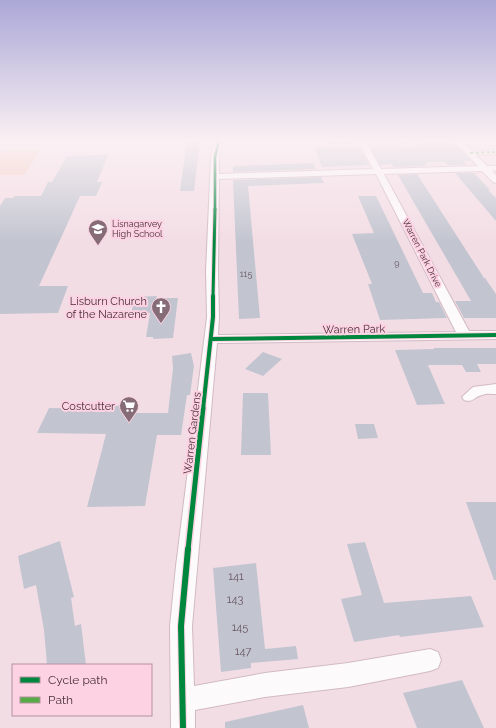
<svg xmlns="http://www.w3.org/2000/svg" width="496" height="728" font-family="Raleway,sans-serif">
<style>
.green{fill:#f4cabb}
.building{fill:#c2c5d0}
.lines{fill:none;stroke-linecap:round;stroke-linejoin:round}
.pedestrian-casing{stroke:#d1bac3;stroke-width:2}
.minor-casing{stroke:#d1bac3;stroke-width:2}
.pedestrian{fill:#fdfafb;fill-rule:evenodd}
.minor{fill:#fdfafb;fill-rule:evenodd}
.quiet{stroke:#57ab46;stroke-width:2;stroke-dasharray:3.5 2;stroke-linecap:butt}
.cycleway-far4-casing{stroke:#fdd3e3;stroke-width:4}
.cycleway-far3-casing{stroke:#fdd3e3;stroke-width:5}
.cycleway-far2-casing{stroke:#fdd3e3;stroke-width:6}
.cycleway-far1-casing{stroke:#fdd3e3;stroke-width:8}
.cycleway-casing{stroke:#fdd3e3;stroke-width:8}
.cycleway-far4{stroke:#00873e;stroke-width:2.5}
.cycleway-far3{stroke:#00873e;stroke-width:3}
.cycleway-far2{stroke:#00873e;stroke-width:4}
.cycleway-far1{stroke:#00873e;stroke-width:5}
.cycleway{stroke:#00873e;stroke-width:6}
.labels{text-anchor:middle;stroke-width:4;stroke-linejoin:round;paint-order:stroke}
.far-poi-label{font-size:9px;fill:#4a2f3a;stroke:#fdd3e3;text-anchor:start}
.far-street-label{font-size:9px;fill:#4a2f3a;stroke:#fdd3e3}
.number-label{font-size:9px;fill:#685460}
.poi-label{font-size:11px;fill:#4a2f3a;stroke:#fdd3e3;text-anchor:end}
.street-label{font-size:11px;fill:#4a2f3a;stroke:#fdd3e3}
.near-number-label{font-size:11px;fill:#685460}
</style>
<rect width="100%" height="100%" fill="#f3dde5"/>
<!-- green -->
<path class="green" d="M 41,150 L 24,175 L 0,175 L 0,151 Z"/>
<!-- building -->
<path class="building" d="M 187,140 L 200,140 L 194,191 L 180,191 Z
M 456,145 L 471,161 L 463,161 L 466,165 L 448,165 L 444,162 L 428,162 L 424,166 L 393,167 L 392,164 L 380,165 L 370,147 Z
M 340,147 L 359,147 L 369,165 L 322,167 L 315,148 Z
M 108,155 L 97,182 L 102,182 L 96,196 L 80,196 L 39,286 L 68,286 L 58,313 L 0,314 L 0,206 L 5,198 L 13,198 L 15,196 L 41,196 L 48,182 L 52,182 L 67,156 Z
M 313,163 L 316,169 L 233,172 L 233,166 Z
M 455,173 L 474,173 L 490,190 L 488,190 L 496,198 L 496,221 Z
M 417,174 L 484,278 L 485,278 L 496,294 L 496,318 L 464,318 L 455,301 L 471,301 L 398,175 Z
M 321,177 L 324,183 L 248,186 L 260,318 L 239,319 L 233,180 Z
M 358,196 L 376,196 L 423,293 L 432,293 L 436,302 L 439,302 L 447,318 L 380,320 L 368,284 L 372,284 L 352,234 L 374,233 Z
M 157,296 L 156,298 L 178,298 L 173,338 L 153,339 L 153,337 L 146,337 L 150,313 L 131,314 L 135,297 Z
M 434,348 L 496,348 L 496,364 L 477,364 L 481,372 L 466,372 L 462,365 L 428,365 L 445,404 L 417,405 L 395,350 L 434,349 Z
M 263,352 L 282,359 L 263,376 L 245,369 Z
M 191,353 L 194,366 L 190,395 L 187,395 L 181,435 L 157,435 L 145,506 L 87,507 L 106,434 L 37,433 L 49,408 L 112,409 L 112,406 L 136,405 L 135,413 L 168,413 L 173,368 L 172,356 Z
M 243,393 L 268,393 L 271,455 L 241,455 Z
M 355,424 L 374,424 L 378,438 L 358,439 Z
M 466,502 L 496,502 L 496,580 L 494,580 Z
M 60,541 L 74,597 L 71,598 L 75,626 L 81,624 L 86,665 L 47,665 L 44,630 L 36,585 L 24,589 L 18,556 Z
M 365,542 L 384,603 L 471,596 L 484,627 L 400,637 L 399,635 L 354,642 L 341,599 L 362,595 L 347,544 Z
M 256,563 L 265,649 L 296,646 L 298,659 L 251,663 L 251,668 L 221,672 L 213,568 Z
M 462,680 L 484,728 L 417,728 L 403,693 Z
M 303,705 L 309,728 L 225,728 L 225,722 Z"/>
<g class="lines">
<!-- pedestrian casing -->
<g class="pedestrian-casing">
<path id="pedestrian" d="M 399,140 L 460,140 L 457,142 L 333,145 L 330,143 L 333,141 Z
M 496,150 L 496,154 L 470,155 L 467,153 L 470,151 Z"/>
</g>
<!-- minor casing -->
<g class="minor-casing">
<path id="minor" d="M 215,140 L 223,140 L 219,157 L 219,174 L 373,169 L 357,140 L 365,140 L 381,169 L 478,166 L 453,140 L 461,140 L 487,166 L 496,166 L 496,170 L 492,171 L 496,175 L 496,183 L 493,182 L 482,171 L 384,174 L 469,331 L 496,331 L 496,339 L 217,343 L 192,626 L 194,686 L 265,673 L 348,663 L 430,649 L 438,652 L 441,660 L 438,668 L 430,671 L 348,687 L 265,697 L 195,710 L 195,728 L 171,728 L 170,626 L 176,566 L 207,317 L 206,271 L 211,157 ZM 376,174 L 456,332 L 218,335 L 219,317 L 218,271 L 219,179 Z
M 496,384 L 496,394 C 492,394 486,393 482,395 C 474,397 473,403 464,400 L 462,397 L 473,387 Z"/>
</g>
<!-- pedestrian -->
<use href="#pedestrian" class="pedestrian"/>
<!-- minor -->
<use href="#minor" class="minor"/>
<!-- quiet -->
<path class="quiet" d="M 333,143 L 457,140
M 470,153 L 496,152"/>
<!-- cycleway-far4 casing -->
<g class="cycleway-far4-casing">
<path id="cycleway-far4" d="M 215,210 L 215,157 L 219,140"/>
</g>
<!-- cycleway-far3 casing -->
<g class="cycleway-far3-casing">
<path id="cycleway-far3" d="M 213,297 L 215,209"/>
</g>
<!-- cycleway-far2 casing -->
<g class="cycleway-far2-casing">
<path id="cycleway-far2" d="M 212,339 L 496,335
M 203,409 L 213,317 L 213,296"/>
</g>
<!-- cycleway-far1 casing -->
<g class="cycleway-far1-casing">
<path id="cycleway-far1" d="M 188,550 L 203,408"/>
</g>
<!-- cycleway casing -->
<g class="cycleway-casing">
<path id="cycleway" d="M 183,728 L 181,626 L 188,549"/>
</g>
<!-- cycleway-far4 -->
<use href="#cycleway-far4" class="cycleway-far4"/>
<!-- cycleway-far3 -->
<use href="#cycleway-far3" class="cycleway-far3"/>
<!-- cycleway-far2 -->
<use href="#cycleway-far2" class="cycleway-far2"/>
<!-- cycleway-far1 -->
<use href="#cycleway-far1" class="cycleway-far1"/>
<!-- cycleway -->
<use href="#cycleway" class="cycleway"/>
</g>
<!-- sky -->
<linearGradient id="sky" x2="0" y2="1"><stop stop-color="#aba8d7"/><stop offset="0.58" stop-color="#faf0f3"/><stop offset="1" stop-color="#faf0f3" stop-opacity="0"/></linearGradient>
<rect width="496" height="242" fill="url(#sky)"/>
<!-- icons -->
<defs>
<g id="school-pin" transform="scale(1)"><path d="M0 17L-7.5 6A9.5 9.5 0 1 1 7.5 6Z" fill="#856c76" stroke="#fdd3e3"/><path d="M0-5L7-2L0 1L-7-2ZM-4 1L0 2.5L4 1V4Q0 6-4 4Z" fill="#fff"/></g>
<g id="church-pin" transform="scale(1)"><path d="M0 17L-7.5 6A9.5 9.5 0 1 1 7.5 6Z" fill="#856c76" stroke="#fdd3e3"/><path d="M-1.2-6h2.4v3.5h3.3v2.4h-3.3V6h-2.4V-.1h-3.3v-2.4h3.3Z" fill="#fff"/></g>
<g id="supermarket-pin" transform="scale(1)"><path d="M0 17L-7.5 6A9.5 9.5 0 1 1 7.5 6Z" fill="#856c76" stroke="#fdd3e3"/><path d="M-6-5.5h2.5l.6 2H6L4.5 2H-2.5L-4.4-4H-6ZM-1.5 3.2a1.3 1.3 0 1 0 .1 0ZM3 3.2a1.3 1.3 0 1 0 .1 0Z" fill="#fff"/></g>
</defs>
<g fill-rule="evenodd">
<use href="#school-pin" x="98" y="229"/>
<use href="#church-pin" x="161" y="307"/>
<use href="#supermarket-pin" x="129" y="406"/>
</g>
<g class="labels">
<!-- far-poi labels -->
<g class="far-poi-label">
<text x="112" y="227">Lisnagarvey<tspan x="112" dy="10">High School</tspan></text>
</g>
<!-- far-street labels -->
<g class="far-street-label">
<text transform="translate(422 253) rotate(63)" y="3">Warren Park Drive</text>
</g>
<!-- number labels -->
<g class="number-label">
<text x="397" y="266">9</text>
<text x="246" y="277">115</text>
</g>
<!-- poi labels -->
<g class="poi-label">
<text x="147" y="305">Lisburn Church<tspan x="147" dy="13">of the Nazarene</tspan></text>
<text x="115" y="410">Costcutter</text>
</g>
<!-- street labels -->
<g class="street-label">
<text transform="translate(354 329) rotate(-1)" y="4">Warren Park</text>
<text transform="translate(192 433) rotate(-83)" y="4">Warren Gardens</text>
</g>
<!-- near-number labels -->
<g class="near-number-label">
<text x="236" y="580">141</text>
<text x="235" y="603">143</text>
<text x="240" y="631">145</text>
<text x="243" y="655">147</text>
</g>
</g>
<!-- legend -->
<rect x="12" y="664" width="140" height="52" fill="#fdd3e3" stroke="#b5919f"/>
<rect x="20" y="677" width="20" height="6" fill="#00873e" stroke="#b5919f"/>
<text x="48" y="684" font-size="12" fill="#4a2f3a">Cycle path</text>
<rect x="20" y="697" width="20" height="6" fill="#57ab46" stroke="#b5919f"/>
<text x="48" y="704" font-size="12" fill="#4a2f3a">Path</text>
</svg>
